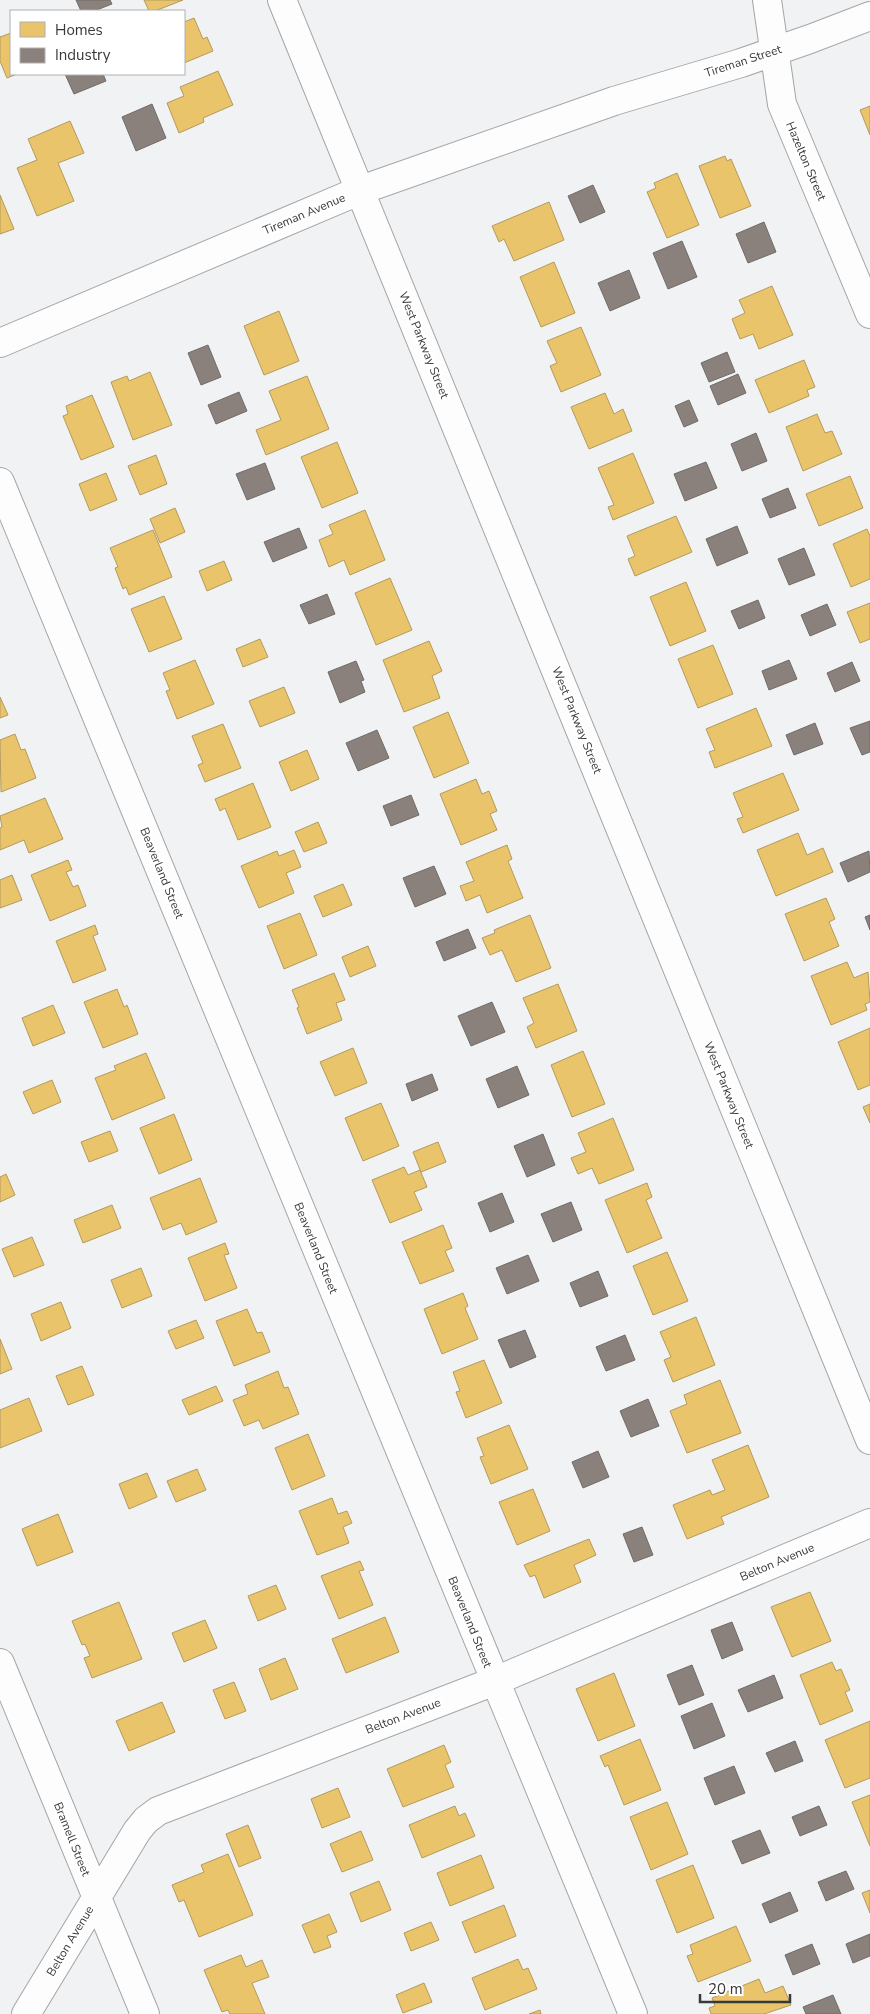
<svg xmlns="http://www.w3.org/2000/svg" width="870" height="2014" font-family="'Nunito Sans',sans-serif">
<style>
.homes{fill:#e9c46a;stroke:#b49a5c}
.industry{fill:#8a817c;stroke:#716b68}
.lines{fill:none;stroke-linecap:round;stroke-linejoin:round}
.street-casing{stroke:#a4a5a7;stroke-width:30}
.street{stroke:#fdfdfd;stroke-width:28}
.labels{text-anchor:middle;stroke-width:5;stroke-linejoin:round;paint-order:stroke}
.street-label{font-size:12px;fill:#37393a;stroke:#fff}
</style>
<rect width="100%" height="100%" fill="#f0f2f4"/>
<!-- homes -->
<path class="homes" d="M 144,0 L 183,0 L 155,11 L 149,11 Z
M 194,18 L 203,39 L 207,37 L 213,51 L 184,63 L 184,22 Z
M 11,33 L 11,74 L 17,74 L 7,78 L 0,61 L 0,37 Z
M 218,71 L 233,105 L 203,118 L 204,122 L 179,133 L 167,103 L 184,96 L 180,87 Z
M 870,106 L 870,135 L 860,110 Z
M 70,121 L 84,153 L 58,163 L 74,201 L 37,216 L 17,168 L 37,160 L 28,139 Z
M 725,156 L 727,161 L 731,159 L 751,206 L 720,218 L 699,166 Z
M 677,173 L 699,225 L 667,238 L 647,192 L 656,188 L 654,183 Z
M 0,195 L 14,229 L 0,234 Z
M 549,202 L 564,240 L 514,261 L 504,239 L 499,242 L 492,226 Z
M 554,262 L 575,313 L 541,327 L 520,277 Z
M 772,286 L 793,335 L 759,349 L 753,334 L 740,339 L 732,319 L 745,313 L 739,300 Z
M 279,311 L 299,361 L 264,375 L 244,326 Z
M 581,327 L 601,375 L 561,392 L 550,366 L 557,363 L 547,341 Z
M 804,360 L 815,387 L 807,390 L 809,396 L 769,413 L 755,380 Z
M 150,372 L 172,425 L 133,440 L 111,382 L 127,376 L 129,381 Z
M 307,376 L 329,429 L 266,455 L 256,430 L 281,420 L 269,391 Z
M 605,393 L 614,414 L 623,409 L 632,431 L 589,449 L 571,407 Z
M 92,395 L 114,447 L 81,460 L 63,416 L 68,414 L 66,406 Z
M 817,414 L 825,433 L 832,431 L 842,454 L 803,471 L 786,427 Z
M 337,442 L 358,493 L 322,508 L 301,457 Z
M 633,453 L 654,503 L 613,520 L 608,507 L 614,505 L 598,468 Z
M 156,455 L 167,484 L 140,495 L 128,466 Z
M 106,473 L 117,500 L 90,511 L 79,484 Z
M 850,476 L 863,508 L 819,526 L 806,494 Z
M 175,508 L 185,532 L 160,543 L 150,519 Z
M 365,510 L 385,560 L 350,575 L 344,560 L 329,567 L 319,540 L 333,534 L 329,525 Z
M 676,516 L 692,552 L 635,576 L 628,559 L 635,556 L 627,536 Z
M 867,529 L 870,536 L 870,579 L 851,587 L 833,544 Z
M 153,530 L 172,577 L 129,595 L 126,587 L 123,589 L 115,568 L 118,567 L 110,548 Z
M 224,561 L 232,580 L 207,591 L 199,571 Z
M 390,578 L 412,630 L 376,645 L 355,593 Z
M 686,582 L 706,631 L 670,646 L 650,597 Z
M 164,596 L 182,639 L 149,652 L 131,609 Z
M 870,603 L 870,639 L 860,643 L 847,612 Z
M 260,639 L 268,657 L 243,667 L 236,649 Z
M 429,641 L 442,671 L 432,676 L 440,698 L 404,712 L 383,660 Z
M 713,645 L 733,694 L 698,708 L 678,659 Z
M 195,660 L 214,704 L 177,719 L 166,691 L 170,690 L 163,673 Z
M 284,687 L 295,713 L 260,727 L 249,701 Z
M 0,697 L 8,715 L 0,718 Z
M 756,708 L 772,746 L 715,768 L 709,752 L 715,750 L 706,729 Z
M 448,712 L 469,763 L 434,778 L 413,727 Z
M 223,724 L 241,768 L 205,782 L 198,765 L 203,763 L 192,736 Z
M 15,734 L 21,750 L 25,749 L 36,778 L 1,792 L 0,740 Z
M 307,750 L 319,779 L 291,791 L 279,762 Z
M 783,773 L 799,810 L 743,833 L 737,819 L 743,817 L 733,793 Z
M 476,779 L 482,794 L 489,791 L 497,811 L 490,814 L 497,830 L 461,845 L 440,794 Z
M 253,783 L 271,827 L 238,840 L 225,808 L 220,811 L 215,799 Z
M 45,798 L 63,839 L 29,853 L 24,840 L 0,850 L 0,828 L 2,827 L 0,816 Z
M 318,822 L 327,843 L 304,852 L 295,832 Z
M 798,833 L 807,855 L 823,848 L 833,872 L 776,896 L 757,850 Z
M 507,845 L 512,859 L 508,861 L 523,898 L 487,913 L 480,895 L 466,901 L 460,886 L 474,881 L 466,862 Z
M 294,850 L 301,867 L 286,873 L 294,893 L 259,908 L 241,866 L 277,851 L 279,856 Z
M 68,860 L 72,870 L 66,872 L 73,887 L 78,885 L 86,906 L 50,921 L 31,875 Z
M 12,875 L 22,900 L 0,908 L 0,880 Z
M 343,884 L 352,905 L 323,917 L 314,896 Z
M 826,898 L 835,919 L 829,922 L 839,946 L 804,961 L 785,914 Z
M 300,913 L 317,955 L 284,969 L 267,926 Z
M 530,915 L 551,968 L 516,982 L 502,950 L 490,955 L 482,938 L 495,933 L 494,930 Z
M 95,925 L 98,934 L 93,936 L 106,970 L 73,983 L 56,941 Z
M 368,946 L 376,966 L 350,977 L 342,957 Z
M 847,962 L 854,978 L 868,972 L 870,1002 L 865,1004 L 867,1010 L 831,1025 L 811,976 Z
M 334,973 L 345,1000 L 336,1003 L 342,1020 L 307,1034 L 297,1008 L 299,1007 L 292,990 Z
M 558,984 L 577,1031 L 536,1048 L 527,1027 L 534,1023 L 523,998 Z
M 117,989 L 124,1007 L 127,1005 L 138,1034 L 103,1048 L 84,1002 Z
M 53,1005 L 65,1033 L 33,1046 L 22,1018 Z
M 870,1028 L 870,1085 L 858,1090 L 838,1042 Z
M 353,1048 L 367,1083 L 335,1096 L 320,1062 Z
M 583,1051 L 605,1104 L 572,1117 L 551,1065 Z
M 146,1053 L 165,1098 L 112,1120 L 95,1078 L 116,1070 L 114,1066 Z
M 52,1080 L 61,1102 L 33,1114 L 23,1092 Z
M 381,1103 L 399,1146 L 363,1161 L 345,1118 Z
M 870,1104 L 870,1123 L 863,1107 Z
M 174,1114 L 192,1160 L 159,1174 L 140,1128 Z
M 613,1118 L 634,1170 L 599,1184 L 592,1168 L 578,1174 L 571,1158 L 586,1152 L 578,1133 Z
M 110,1131 L 118,1151 L 89,1162 L 81,1142 Z
M 438,1142 L 446,1162 L 421,1172 L 413,1152 Z
M 404,1167 L 408,1175 L 420,1170 L 427,1187 L 414,1192 L 422,1210 L 390,1223 L 372,1180 Z
M 6,1174 L 15,1195 L 0,1202 L 0,1177 Z
M 200,1178 L 217,1222 L 186,1235 L 181,1223 L 163,1230 L 150,1198 Z
M 647,1183 L 652,1197 L 646,1200 L 662,1238 L 627,1253 L 605,1200 Z
M 112,1205 L 121,1228 L 83,1243 L 74,1220 Z
M 443,1225 L 452,1248 L 445,1251 L 454,1271 L 420,1284 L 402,1242 Z
M 32,1237 L 44,1265 L 14,1277 L 2,1249 Z
M 225,1243 L 229,1254 L 224,1255 L 237,1288 L 205,1301 L 188,1258 Z
M 667,1252 L 688,1301 L 653,1315 L 633,1266 Z
M 141,1268 L 152,1296 L 122,1308 L 111,1280 Z
M 463,1293 L 468,1306 L 465,1308 L 478,1339 L 442,1354 L 424,1309 Z
M 61,1302 L 71,1328 L 41,1341 L 31,1314 Z
M 247,1309 L 257,1333 L 262,1332 L 270,1352 L 234,1366 L 216,1321 Z
M 696,1317 L 715,1365 L 673,1382 L 664,1360 L 671,1357 L 660,1332 Z
M 196,1320 L 204,1338 L 176,1349 L 168,1331 Z
M 0,1339 L 12,1369 L 0,1374 Z
M 484,1360 L 502,1403 L 466,1418 L 456,1392 L 460,1391 L 453,1372 Z
M 82,1366 L 94,1395 L 68,1405 L 56,1376 Z
M 278,1371 L 284,1388 L 288,1387 L 299,1414 L 263,1429 L 259,1420 L 244,1426 L 233,1400 L 248,1394 L 245,1385 Z
M 720,1380 L 741,1433 L 687,1453 L 670,1411 L 687,1404 L 684,1395 Z
M 216,1386 L 223,1401 L 189,1415 L 182,1400 Z
M 29,1398 L 42,1431 L 0,1448 L 0,1410 Z
M 509,1425 L 528,1469 L 491,1484 L 480,1457 L 484,1456 L 477,1438 Z
M 308,1434 L 325,1476 L 292,1490 L 275,1448 Z
M 748,1445 L 769,1497 L 721,1517 L 724,1524 L 687,1539 L 673,1505 L 710,1490 L 712,1495 L 725,1490 L 712,1460 Z
M 197,1469 L 206,1490 L 176,1502 L 167,1481 Z
M 147,1473 L 157,1497 L 129,1509 L 119,1484 Z
M 533,1489 L 550,1531 L 517,1545 L 499,1502 Z
M 332,1498 L 338,1514 L 347,1511 L 352,1523 L 343,1527 L 349,1543 L 317,1555 L 299,1511 Z
M 58,1514 L 73,1552 L 37,1566 L 22,1529 Z
M 589,1539 L 596,1555 L 574,1565 L 581,1582 L 544,1598 L 535,1575 L 530,1577 L 524,1565 Z
M 360,1561 L 364,1570 L 359,1571 L 373,1605 L 339,1619 L 321,1576 Z
M 276,1585 L 286,1609 L 258,1621 L 248,1596 Z
M 810,1592 L 831,1641 L 792,1657 L 771,1607 Z
M 119,1602 L 142,1659 L 92,1678 L 84,1658 L 90,1656 L 85,1644 L 82,1645 L 72,1621 Z
M 385,1617 L 399,1652 L 346,1673 L 332,1639 Z
M 205,1620 L 217,1648 L 184,1662 L 172,1633 Z
M 285,1658 L 298,1689 L 271,1700 L 259,1669 Z
M 832,1662 L 836,1671 L 841,1669 L 850,1690 L 845,1692 L 853,1711 L 820,1725 L 800,1675 Z
M 614,1673 L 635,1726 L 598,1741 L 576,1689 Z
M 234,1682 L 246,1711 L 225,1719 L 213,1690 Z
M 162,1702 L 175,1732 L 129,1751 L 116,1721 Z
M 870,1721 L 870,1778 L 845,1788 L 825,1740 Z
M 640,1739 L 661,1790 L 624,1805 L 608,1765 L 605,1767 L 600,1756 Z
M 444,1745 L 451,1762 L 445,1765 L 454,1787 L 403,1807 L 387,1769 Z
M 338,1788 L 350,1817 L 322,1828 L 311,1799 Z
M 870,1795 L 870,1846 L 852,1802 Z
M 667,1802 L 688,1854 L 651,1870 L 630,1817 Z
M 455,1806 L 459,1816 L 465,1813 L 475,1836 L 422,1858 L 409,1825 Z
M 248,1825 L 261,1858 L 239,1867 L 226,1834 Z
M 361,1831 L 373,1860 L 342,1872 L 330,1844 Z
M 228,1854 L 253,1915 L 199,1937 L 184,1900 L 179,1902 L 172,1885 L 204,1872 L 201,1865 Z
M 481,1855 L 494,1888 L 450,1906 L 437,1873 Z
M 693,1865 L 714,1918 L 677,1933 L 656,1880 Z
M 379,1881 L 391,1910 L 361,1922 L 350,1893 Z
M 870,1890 L 870,1913 L 862,1893 Z
M 504,1905 L 516,1936 L 475,1953 L 462,1922 Z
M 329,1914 L 337,1932 L 327,1936 L 331,1947 L 314,1953 L 302,1925 Z
M 431,1922 L 439,1940 L 411,1951 L 404,1933 Z
M 736,1926 L 751,1961 L 698,1982 L 687,1956 L 693,1954 L 690,1945 Z
M 241,1955 L 246,1967 L 262,1960 L 269,1977 L 252,1983 L 265,2014 L 230,2014 L 228,2010 L 222,2012 L 204,1970 Z
M 518,1959 L 523,1970 L 528,1968 L 537,1989 L 485,2010 L 472,1978 Z
M 759,1979 L 765,1993 L 783,1986 L 791,2005 L 764,2014 L 711,2014 L 709,2008 L 715,2006 L 712,1998 Z
M 424,1983 L 432,2002 L 403,2013 L 396,1995 Z
M 540,2010 L 541,2014 L 529,2014 Z"/>
<!-- industry -->
<path class="industry" d="M 76,0 L 110,0 L 112,4 L 94,11 L 81,11 Z
M 65,74 L 103,74 L 106,81 L 74,94 Z
M 152,104 L 166,138 L 136,151 L 122,117 Z
M 593,185 L 605,212 L 580,223 L 568,196 Z
M 764,222 L 776,252 L 748,263 L 736,234 Z
M 682,241 L 697,277 L 668,289 L 653,253 Z
M 629,270 L 640,298 L 610,311 L 598,283 Z
M 208,345 L 221,377 L 201,385 L 188,353 Z
M 727,352 L 735,372 L 709,382 L 701,363 Z
M 738,374 L 746,393 L 718,405 L 710,386 Z
M 239,392 L 247,411 L 216,424 L 208,405 Z
M 689,400 L 698,421 L 684,427 L 675,406 Z
M 756,433 L 767,461 L 742,471 L 731,444 Z
M 706,462 L 717,488 L 685,501 L 674,474 Z
M 265,463 L 275,489 L 247,500 L 236,474 Z
M 788,488 L 796,508 L 770,518 L 762,499 Z
M 737,526 L 748,553 L 717,566 L 706,539 Z
M 299,528 L 307,548 L 273,562 L 264,542 Z
M 804,548 L 815,575 L 789,585 L 778,559 Z
M 327,594 L 335,614 L 309,624 L 300,605 Z
M 758,600 L 765,618 L 739,629 L 731,611 Z
M 827,604 L 836,625 L 810,636 L 801,615 Z
M 789,660 L 797,679 L 769,690 L 762,671 Z
M 356,661 L 364,680 L 361,681 L 365,692 L 340,703 L 328,672 Z
M 852,662 L 860,681 L 835,692 L 827,673 Z
M 870,721 L 870,752 L 862,755 L 850,728 Z
M 815,723 L 823,744 L 794,755 L 786,735 Z
M 377,730 L 389,758 L 358,771 L 346,743 Z
M 411,795 L 419,815 L 391,826 L 383,806 Z
M 869,851 L 870,872 L 848,882 L 840,863 Z
M 434,866 L 446,894 L 415,907 L 403,878 Z
M 870,915 L 870,930 L 865,917 Z
M 468,929 L 476,948 L 444,961 L 436,942 Z
M 492,1002 L 505,1032 L 471,1046 L 458,1016 Z
M 517,1066 L 529,1095 L 498,1108 L 486,1079 Z
M 432,1074 L 438,1090 L 412,1101 L 406,1084 Z
M 543,1134 L 555,1165 L 527,1177 L 514,1146 Z
M 502,1193 L 514,1222 L 490,1232 L 478,1203 Z
M 571,1202 L 582,1230 L 553,1242 L 541,1214 Z
M 528,1255 L 539,1281 L 507,1294 L 496,1268 Z
M 598,1271 L 608,1296 L 580,1307 L 570,1283 Z
M 525,1330 L 536,1357 L 510,1368 L 498,1340 Z
M 625,1335 L 635,1360 L 606,1371 L 596,1347 Z
M 648,1399 L 659,1426 L 631,1437 L 620,1411 Z
M 598,1451 L 609,1477 L 583,1488 L 572,1462 Z
M 642,1527 L 653,1555 L 634,1562 L 623,1534 Z
M 732,1622 L 743,1650 L 722,1659 L 711,1630 Z
M 692,1665 L 704,1695 L 679,1705 L 667,1675 Z
M 774,1675 L 783,1698 L 748,1712 L 738,1690 Z
M 712,1703 L 725,1736 L 694,1749 L 681,1716 Z
M 795,1741 L 803,1761 L 775,1772 L 766,1753 Z
M 734,1766 L 745,1793 L 715,1805 L 704,1778 Z
M 819,1806 L 827,1825 L 800,1836 L 792,1817 Z
M 760,1830 L 770,1853 L 742,1864 L 732,1841 Z
M 846,1871 L 854,1889 L 826,1901 L 818,1882 Z
M 790,1892 L 798,1911 L 770,1923 L 762,1904 Z
M 870,1934 L 870,1956 L 853,1963 L 846,1944 Z
M 812,1944 L 820,1964 L 793,1975 L 785,1955 Z
M 833,1995 L 841,2014 L 806,2014 L 803,2007 Z"/>
<g class="lines">
<!-- street casing -->
<g class="street-casing">
<path id="street" d="M 282,0 L 870,1440
M 767,0 L 782,104 L 870,314
M 0,343 L 361,190 L 614,101 L 741,63 L 810,39 L 870,16
M 0,482 L 633,2014
M 0,1663 L 145,2014
M 26,2014 L 137,1831 L 146,1820 L 158,1811 L 495,1681 L 870,1523"/>
</g>
<!-- street -->
<use href="#street" class="street"/>
</g>
<g class="labels">
<!-- street labels -->
<g class="street-label">
<text transform="translate(743 61) rotate(-18)" y="4">Tireman Street</text>
<text transform="translate(806 161) rotate(67)" y="4">Hazelton Street</text>
<text transform="translate(304 214) rotate(-23)" y="4">Tireman Avenue</text>
<text transform="translate(424 345) rotate(68)" y="4">West Parkway Street</text>
<text transform="translate(577 720) rotate(68)" y="4">West Parkway Street</text>
<text transform="translate(162 873) rotate(68)" y="4">Beaverland Street</text>
<text transform="translate(729 1095) rotate(68)" y="4">West Parkway Street</text>
<text transform="translate(316 1248) rotate(68)" y="4">Beaverland Street</text>
<text transform="translate(777 1562) rotate(-23)" y="4">Belton Avenue</text>
<text transform="translate(470 1622) rotate(68)" y="4">Beaverland Street</text>
<text transform="translate(403 1716) rotate(-21)" y="4">Belton Avenue</text>
<text transform="translate(72 1839) rotate(68)" y="4">Bramell Street</text>
<text transform="translate(70 1941) rotate(-59)" y="4">Belton Avenue</text>
</g>
</g>
<!-- legend -->
<rect x="10" y="10" width="175" height="65" fill="#ffffff" stroke="#afb0b0"/>
<rect x="20" y="22" width="25" height="15" fill="#e9c46a" stroke="#afb0b0"/>
<text x="55" y="35" font-size="15" fill="#37393a">Homes</text>
<rect x="20" y="48" width="25" height="15" fill="#8a817c" stroke="#afb0b0"/>
<text x="55" y="60" font-size="15" fill="#37393a">Industry</text>
<!-- scale -->
<path d="M700 1994v8h90v-8" fill="none" stroke="#37393a" stroke-width="2.5"/>
<text x="708" y="1994" font-size="15" fill="#37393a" stroke="#ffffff" stroke-width="4" paint-order="stroke">20 m</text>
</svg>
